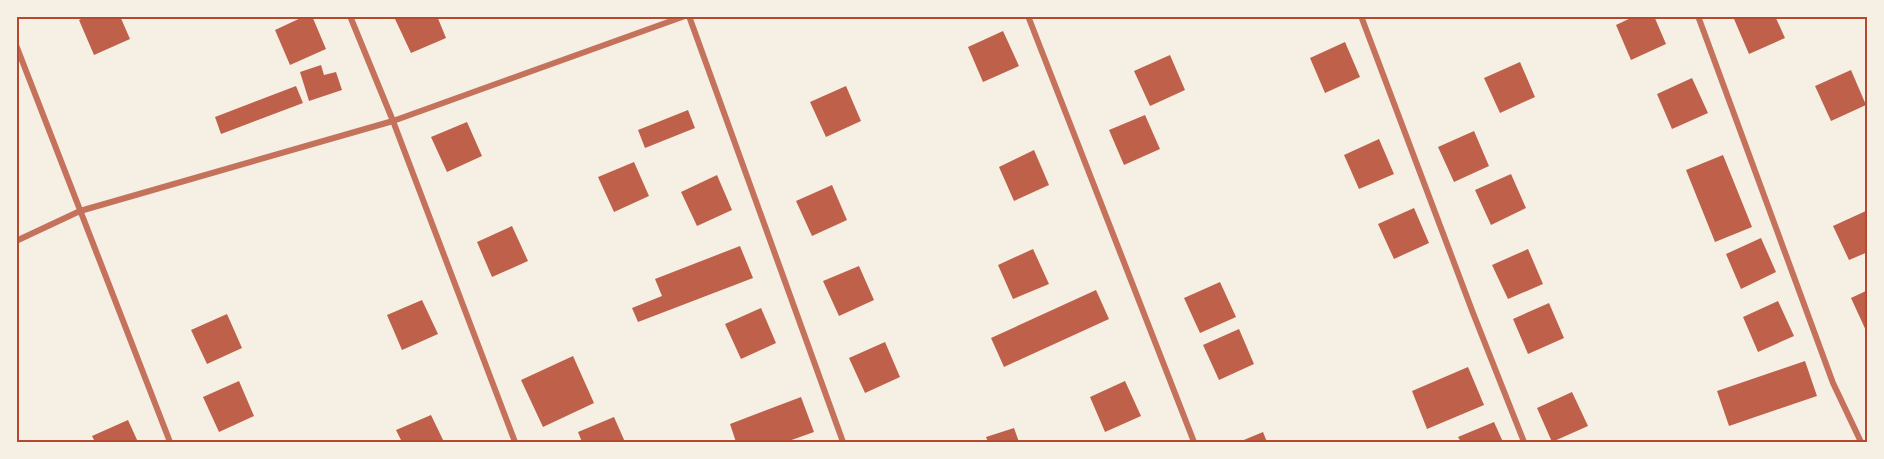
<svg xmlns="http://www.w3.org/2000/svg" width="1884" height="459" font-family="Helvetica,sans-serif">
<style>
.building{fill:#bf614a}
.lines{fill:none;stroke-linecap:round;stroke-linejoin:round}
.minor{stroke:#c5725c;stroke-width:6}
.neatline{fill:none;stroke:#b5482f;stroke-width:2}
</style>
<rect width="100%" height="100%" fill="#f6efe4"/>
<!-- building -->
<path class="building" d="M 87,16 L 120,16 L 130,39 L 94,55 L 79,20 Z
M 305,16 L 312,16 L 326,49 L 290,65 L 275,30 Z
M 400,16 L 437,16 L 446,38 L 411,53 L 395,19 Z
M 1635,16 L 1654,16 L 1666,44 L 1631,60 L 1616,25 Z
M 1739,16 L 1775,16 L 1785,38 L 1749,54 L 1734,19 Z
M 1003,31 L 1019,66 L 983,82 L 968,47 Z
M 1345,42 L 1360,77 L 1325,93 L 1310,58 Z
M 1170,55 L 1185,90 L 1150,106 L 1134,71 Z
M 1520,62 L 1535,97 L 1500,113 L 1484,78 Z
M 321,65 L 324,75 L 336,72 L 342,90 L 309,101 L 300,72 Z
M 1851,70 L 1866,105 L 1831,121 L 1815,86 Z
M 1692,78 L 1708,113 L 1672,129 L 1657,94 Z
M 296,86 L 303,103 L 221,134 L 215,117 Z
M 846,86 L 861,121 L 826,137 L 810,102 Z
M 688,110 L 695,128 L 645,148 L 638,130 Z
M 1145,115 L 1160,149 L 1124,165 L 1109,130 Z
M 467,122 L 482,156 L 447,172 L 431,137 Z
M 1474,131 L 1489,166 L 1454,182 L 1438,147 Z
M 1379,139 L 1394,174 L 1359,189 L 1344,155 Z
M 1034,150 L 1049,185 L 1014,201 L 999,167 Z
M 1723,155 L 1752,227 L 1715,242 L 1686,170 Z
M 634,162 L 649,196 L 614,212 L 598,177 Z
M 1511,174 L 1526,208 L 1491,225 L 1475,190 Z
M 717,175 L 732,210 L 697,226 L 681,192 Z
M 832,185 L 847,220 L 812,236 L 796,201 Z
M 1414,208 L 1429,243 L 1394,259 L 1378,224 Z
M 1868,210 L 1868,252 L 1849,260 L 1833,226 Z
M 512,226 L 528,261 L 492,277 L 477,242 Z
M 1761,238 L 1776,272 L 1741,289 L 1726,254 Z
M 740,246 L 753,278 L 638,322 L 632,308 L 662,296 L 655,279 Z
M 1033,249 L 1049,284 L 1013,299 L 998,265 Z
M 1528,249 L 1543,284 L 1508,299 L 1492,265 Z
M 859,266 L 874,300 L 839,316 L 823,281 Z
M 1220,282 L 1236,317 L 1200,333 L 1184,298 Z
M 1096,290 L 1109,319 L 1004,367 L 991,338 Z
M 1868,290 L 1868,335 L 1851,298 Z
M 422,300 L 438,334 L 402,350 L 387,315 Z
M 1778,301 L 1794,336 L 1758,352 L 1743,317 Z
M 1549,303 L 1564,338 L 1528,354 L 1513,319 Z
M 761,308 L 776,343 L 741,359 L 725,324 Z
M 227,314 L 242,348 L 207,364 L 191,330 Z
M 1239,329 L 1254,364 L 1219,380 L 1203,345 Z
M 885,342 L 900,377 L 865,393 L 849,358 Z
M 573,356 L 594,403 L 543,427 L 521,380 Z
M 1805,361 L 1817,396 L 1729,426 L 1717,391 Z
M 1468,367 L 1484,405 L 1427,429 L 1412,391 Z
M 239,381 L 254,416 L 219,432 L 203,397 Z
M 1125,381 L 1141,416 L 1105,432 L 1090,397 Z
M 1572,392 L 1588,426 L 1552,442 L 1537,408 Z
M 801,397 L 814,432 L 786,442 L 736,442 L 730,424 Z
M 431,415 L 444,442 L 402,442 L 396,430 Z
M 614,417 L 625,442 L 582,442 L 578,432 Z
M 128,420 L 138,442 L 95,442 L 92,436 Z
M 1494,422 L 1503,442 L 1461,442 L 1458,437 Z
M 1014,428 L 1019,442 L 988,442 L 986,437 Z
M 1263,432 L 1267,442 L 1239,442 Z"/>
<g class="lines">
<!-- minor -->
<path class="minor" d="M 350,16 L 393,121 L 515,442
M 689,16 L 843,442
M 1028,16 L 1194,442
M 1361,16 L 1473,313 L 1524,442
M 1698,16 L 1833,383 L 1861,442
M 16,45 L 170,442
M 16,241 L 80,211 L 393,121 L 685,16"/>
</g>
<!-- border -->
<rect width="1884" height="459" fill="none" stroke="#f6efe4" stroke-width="36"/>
<rect x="18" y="18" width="1848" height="423" class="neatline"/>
</svg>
